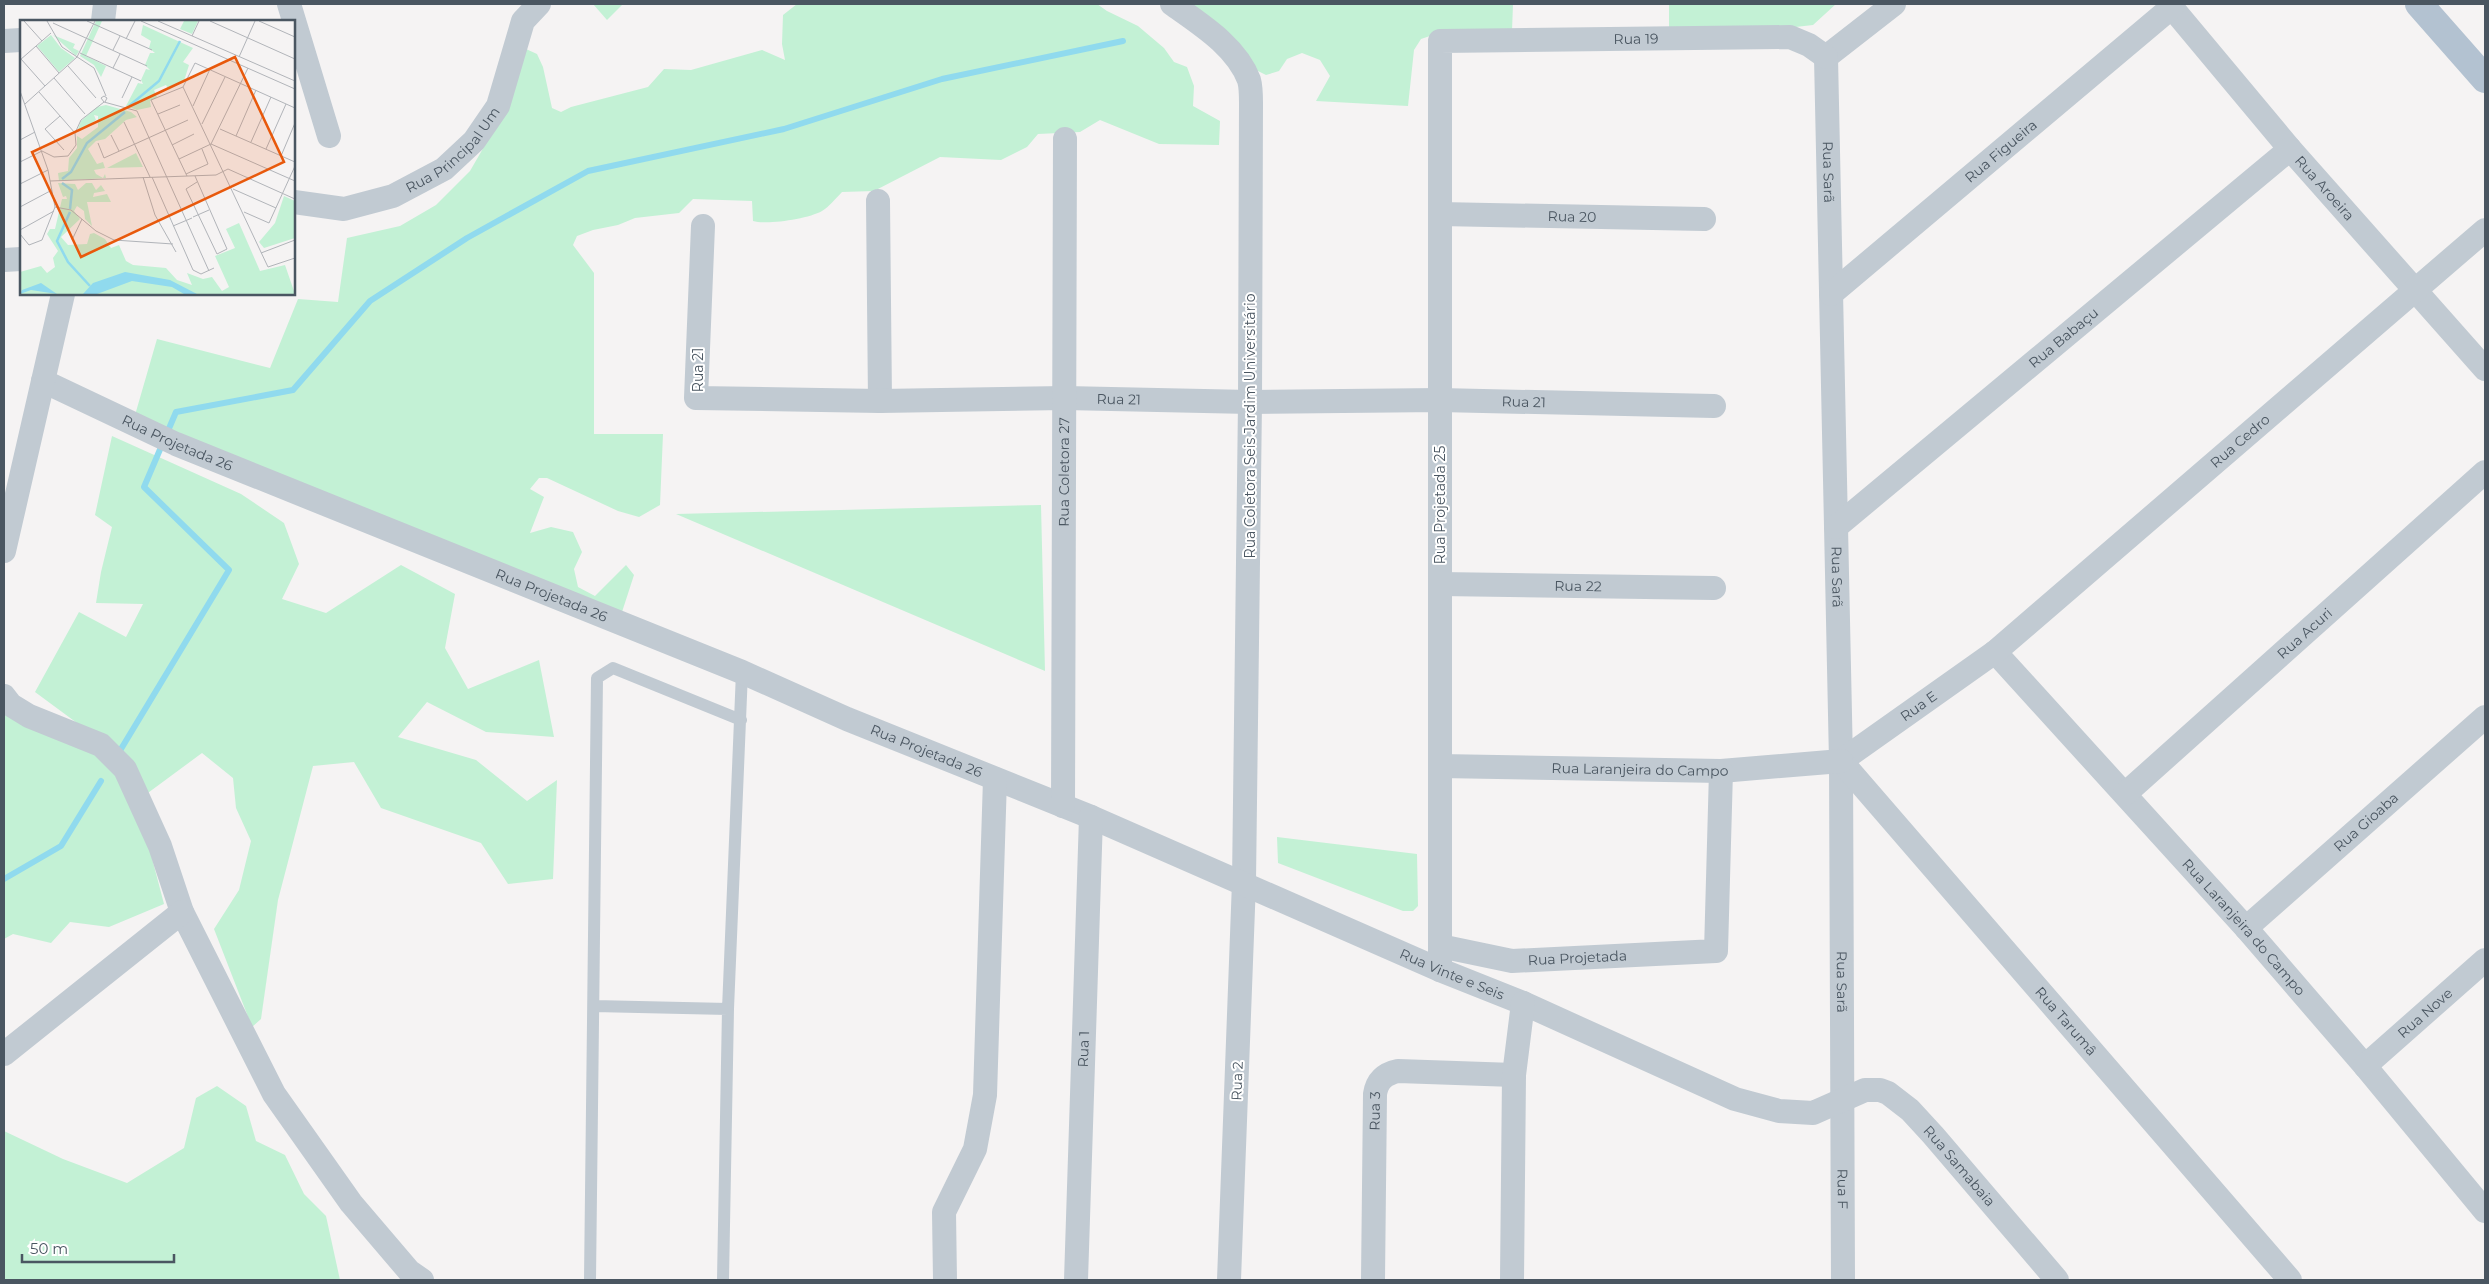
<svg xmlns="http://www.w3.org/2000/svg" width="2489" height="1284" font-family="Montserrat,sans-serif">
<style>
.green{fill:#c3f1d5}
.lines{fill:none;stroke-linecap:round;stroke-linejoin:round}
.stream{stroke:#90daee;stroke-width:6}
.service{stroke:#c1cad2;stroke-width:12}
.minor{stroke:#c1cad2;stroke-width:24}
.primary{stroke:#b3c2d1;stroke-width:28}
.labels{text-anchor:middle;stroke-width:4;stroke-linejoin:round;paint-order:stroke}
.street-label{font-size:14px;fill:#4a5661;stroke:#fff}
.inset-river{fill:none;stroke:#90daee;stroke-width:2.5}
.inset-road{fill:none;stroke:#b1b4b9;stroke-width:1}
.view{fill:#e8590c;fill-opacity:0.15;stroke:#e8590c;stroke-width:2.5}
.inset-edge{fill:none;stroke:#4a5661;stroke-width:2.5}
</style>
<rect width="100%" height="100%" fill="#f5f3f3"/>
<!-- green -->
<path class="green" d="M 593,4 L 623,4 L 607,20 Z
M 797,4 L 1097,4 L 1107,11 L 1138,26 L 1164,48 L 1174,62 L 1187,67 L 1194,86 L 1193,106 L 1220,121 L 1219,145 L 1159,144 L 1100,120 L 1080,132 L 1038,134 L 1027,147 L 1001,160 L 940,157 L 874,191 L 842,192 C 836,198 829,207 822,211 C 808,219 767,225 753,221 L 752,201 L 693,199 L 679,213 L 635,218 L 618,225 L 593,230 L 577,236 L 573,245 L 594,273 L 594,434 L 663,434 L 660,505 L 639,517 L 618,511 L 547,478 L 539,478 L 530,489 L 544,497 L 530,533 L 551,527 L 573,532 L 582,552 L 574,569 L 578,587 L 595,596 L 626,565 L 634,575 L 622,612 L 133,422 L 157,339 L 270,368 L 298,299 L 338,302 L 347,238 L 400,226 L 436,205 L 470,171 L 507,107 L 526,49 L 537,54 L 543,67 L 552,108 L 561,112 L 571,107 L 648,87 L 664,69 L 691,70 L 762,50 L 785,60 L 782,44 L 783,15 Z
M 1180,4 L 1513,4 L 1512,31 L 1433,35 L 1421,39 L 1414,50 L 1408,106 L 1316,101 L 1330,76 L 1320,60 L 1302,53 L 1287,59 L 1279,71 L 1266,75 L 1252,68 Z
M 1669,4 L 1836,4 L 1813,25 L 1769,30 L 1669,29 Z
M 112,436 L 241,494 L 284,523 L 299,564 L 282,599 L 326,613 L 401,565 L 455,594 L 445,648 L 468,689 L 539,660 L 554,737 L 486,732 L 427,702 L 398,737 L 476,760 L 527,801 L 557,780 L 553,879 L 508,884 L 481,843 L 381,808 L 354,762 L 313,766 L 278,900 L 261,1019 L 252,1027 L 214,929 L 239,890 L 251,841 L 236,808 L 233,778 L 202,753 L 137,801 L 164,904 L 109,927 L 70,922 L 51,943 L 13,934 L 4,939 L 4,713 L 100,740 L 35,692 L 79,612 L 126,637 L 143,604 L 96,603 L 101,572 L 112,527 L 95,515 Z
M 1041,505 L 1045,671 L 676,514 Z
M 1277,837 L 1417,854 L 1418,906 L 1413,911 L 1403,911 L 1278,863 Z
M 217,1086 L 246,1106 L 256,1141 L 285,1155 L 304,1194 L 326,1216 L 340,1280 L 4,1280 L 4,1131 L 63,1159 L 127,1183 L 184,1148 L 196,1098 Z"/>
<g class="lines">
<!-- stream -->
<path class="stream" d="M 118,754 L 229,570 L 144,487 L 176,412 L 293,390 L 370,301 L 467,238 L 588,171 L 784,129 L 942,79 L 1123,41
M 4,879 L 61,846 L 101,781"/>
<!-- service -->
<path class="service" d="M 594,1006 L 728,1009
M 590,1280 L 597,678 L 613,668 L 741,720
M 723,1280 L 728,1009 L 742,672"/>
<!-- minor -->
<g class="minor">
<path d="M 289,4 L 329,136"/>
<path d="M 1172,4 C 1200,24 1236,46 1249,80 C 1251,87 1251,96 1251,103 L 1250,402 L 1244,882 L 1229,1280"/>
<path id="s1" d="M 2169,4 L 2290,149 L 2485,369"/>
<path d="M 103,21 L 105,4"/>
<path d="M 4,41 L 21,40"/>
<path id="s2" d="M 1826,57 L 1841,761 L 1843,1280"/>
<path d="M 1826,57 L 1894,4"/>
<path d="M 878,201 L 880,401"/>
<path id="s3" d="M 294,202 L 344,209 L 393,196 L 444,169 L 474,141 L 498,106 L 523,21 L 539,4"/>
<path id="s4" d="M 1440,214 L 1704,219"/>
<path id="s5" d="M 703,226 L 696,398 L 880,401 L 1065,398 L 1250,402 L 1440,400 L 1714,406"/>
<path d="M 4,260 L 21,259"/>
<path id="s6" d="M 1831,294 L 2172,7"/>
<path id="s7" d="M 43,381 L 176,444 L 742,672 L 847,719 L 1091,817 L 1440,970 L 1523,1003 L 1735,1099 L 1779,1111 L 1813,1113 L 1865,1090 L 1880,1090 L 1888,1093 L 1910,1110 L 1933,1135 L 2057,1280"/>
<path id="s8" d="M 1836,527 L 2290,149"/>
<path d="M 4,551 L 63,294"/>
<path id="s9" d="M 1440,584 L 1714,588"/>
<path id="s10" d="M 1995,652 L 2246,928 L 2365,1066 L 2485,1211"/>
<path d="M 4,696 L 11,705 L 29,716 L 101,745 L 125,769 L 160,846 L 182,912 L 274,1094 L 351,1203 L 409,1271 L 422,1280"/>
<path id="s11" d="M 1841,761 L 1995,652 L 2485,230"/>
<path id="s12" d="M 1841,761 L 2290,1280"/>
<path id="s13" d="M 1440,766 L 1721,771 L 1841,761"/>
<path id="s14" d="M 2125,794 L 2485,472"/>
<path id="s15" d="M 1063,806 L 1065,139"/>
<path id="s16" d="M 2246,928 L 2485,717"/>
<path id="s17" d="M 1440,946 L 1512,961 L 1716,951 L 1721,771"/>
<path id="s18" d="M 1440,970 L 1440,41 L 1790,37 L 1809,45 L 1826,57"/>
<path d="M 4,1054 L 182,912"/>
<path id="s19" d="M 2365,1066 L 2485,960"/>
<path d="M 945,1280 L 944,1212 L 975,1149 L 985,1095 L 995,779"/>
<path id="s20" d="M 1076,1280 L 1091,817"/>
<path id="s21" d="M 1373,1280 L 1375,1094 C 1377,1081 1384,1074 1398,1071 L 1514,1075"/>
<path d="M 1512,1280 L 1514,1075 L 1523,1003"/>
</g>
<!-- primary -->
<path class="primary" d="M 2419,4 L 2485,79"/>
</g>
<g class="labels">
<!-- street labels -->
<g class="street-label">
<text dy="5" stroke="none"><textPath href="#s18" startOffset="1125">Rua 19</textPath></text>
<text dy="5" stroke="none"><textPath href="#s3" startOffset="178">Rua Principal Um</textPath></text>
<text dy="5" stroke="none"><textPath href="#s6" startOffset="222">Rua Figueira</textPath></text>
<text dy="5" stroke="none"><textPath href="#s2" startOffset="115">Rua Sarã</textPath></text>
<text dy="5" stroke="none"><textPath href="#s1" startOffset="241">Rua Aroeira</textPath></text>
<text dy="5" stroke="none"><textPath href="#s4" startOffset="132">Rua 20</textPath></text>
<text dy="5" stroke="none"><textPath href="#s8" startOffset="296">Rua Babaçu</textPath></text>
<text transform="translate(698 370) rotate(-90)" y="5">Rua 21</text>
<text dy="5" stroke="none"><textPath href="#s5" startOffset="595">Rua 21</textPath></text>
<text dy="5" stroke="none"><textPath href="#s5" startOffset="1000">Rua 21</textPath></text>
<text transform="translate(1250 426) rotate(-90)" y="5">Rua Coletora Seis Jardim Universitário</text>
<text dy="5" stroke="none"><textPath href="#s11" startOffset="512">Rua Cedro</textPath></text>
<text dy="5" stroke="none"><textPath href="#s7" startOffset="148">Rua Projetada 26</textPath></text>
<text dy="5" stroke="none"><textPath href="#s15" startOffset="334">Rua Coletora 27</textPath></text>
<text transform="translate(1440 505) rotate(-90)" y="5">Rua Projetada 25</text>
<text dy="5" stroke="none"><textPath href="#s2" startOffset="520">Rua Sarã</textPath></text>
<text dy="5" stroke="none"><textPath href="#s9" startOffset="138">Rua 22</textPath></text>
<text dy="5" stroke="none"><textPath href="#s7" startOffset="552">Rua Projetada 26</textPath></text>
<text dy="5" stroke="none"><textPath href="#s14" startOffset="241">Rua Acuri</textPath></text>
<text dy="5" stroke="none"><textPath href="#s11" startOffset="95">Rua E</textPath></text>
<text dy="5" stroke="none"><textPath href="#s7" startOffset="958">Rua Projetada 26</textPath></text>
<text dy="5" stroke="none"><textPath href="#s13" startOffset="200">Rua Laranjeira do Campo</textPath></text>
<text dy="5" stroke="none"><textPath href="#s16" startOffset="160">Rua Gioaba</textPath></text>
<text dy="5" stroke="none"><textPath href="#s10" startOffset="371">Rua Laranjeira do Campo</textPath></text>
<text dy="5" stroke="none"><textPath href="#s17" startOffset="139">Rua Projetada</textPath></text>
<text dy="5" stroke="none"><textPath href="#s7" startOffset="1529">Rua Vinte e Seis</textPath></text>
<text dy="5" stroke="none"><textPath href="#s2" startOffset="925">Rua Sarã</textPath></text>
<text dy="5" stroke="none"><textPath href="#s19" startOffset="80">Rua Nove</textPath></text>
<text dy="5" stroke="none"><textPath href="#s12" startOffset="344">Rua Tarumâ</textPath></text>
<text dy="5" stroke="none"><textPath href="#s20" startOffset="231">Rua 1</textPath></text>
<text transform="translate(1237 1081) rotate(-88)" y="5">Rua 2</text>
<text dy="5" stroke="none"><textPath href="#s21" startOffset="169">Rua 3</textPath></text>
<text dy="5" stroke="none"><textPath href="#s7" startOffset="2101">Rua Samabaia</textPath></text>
<text dy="5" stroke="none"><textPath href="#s2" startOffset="1132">Rua F</textPath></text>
</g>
</g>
<!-- overview -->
<g transform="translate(20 20)">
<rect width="275" height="275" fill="#f5f3f3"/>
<path d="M 76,1 L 82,1 L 66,36 L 86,46 L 81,57 L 74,45 L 60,36 ZM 164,1 L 178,1 L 172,14 L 160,9 ZM 123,5 L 173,28 L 163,42 L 169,45 L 164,61 L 149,70 L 146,65 L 134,70 L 137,77 L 130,81 L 131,87 L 117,90 L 106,86 L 118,63 L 123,64 L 121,60 L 126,49 L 130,50 L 125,45 L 130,33 L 135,33 L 129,28 L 131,21 L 121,15 ZM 31,15 L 41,28 L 55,38 L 39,52 L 17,26 ZM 33,15 L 55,24 L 53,28 L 59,31 L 56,36 ZM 86,85 L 111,92 L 117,97 L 106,100 L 85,119 L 76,121 L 68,129 L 77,144 L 83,142 L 85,148 L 74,150 L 76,154 L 83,158 L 85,154 L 86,158 L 39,161 L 38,153 L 48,151 L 49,138 L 57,128 L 57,116 L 62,119 L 78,107 L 78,96 L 74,95 L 76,100 L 62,110 L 58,109 L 61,101 L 77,87 ZM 116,133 L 123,147 L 87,148 ZM 38,163 L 55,164 L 58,170 L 66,163 L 72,163 L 76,170 L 81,165 L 85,171 L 74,173 L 73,177 L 87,174 L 91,182 L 67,182 L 72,206 L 65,199 L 64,191 L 57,186 L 54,191 L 60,199 L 41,217 L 48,225 L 67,224 L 70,214 L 74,213 L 85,219 L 91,228 L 99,225 L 106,241 L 113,245 L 146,248 L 157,260 L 172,265 L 167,253 L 183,259 L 192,257 L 202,271 L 209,267 L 195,236 L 215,228 L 206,209 L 219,203 L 240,251 L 265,245 L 275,274 L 0,274 L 0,252 L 21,246 L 27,253 L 35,247 L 33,238 L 38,231 L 27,214 L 30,209 L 35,209 L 42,179 L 47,179 L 46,176 L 43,177 ZM 264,176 L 275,181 L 275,218 L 244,228 L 239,222 L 255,203 Z" fill="#c3f1d5"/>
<path d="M 105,252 L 150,260 L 177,274 L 164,274 L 152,267 L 112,261 L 77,274 L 63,274 L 73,263 ZM 21,263 L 37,274 L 11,270 L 0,274 L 2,270 Z" fill="#90daee"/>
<path class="inset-river" d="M 109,86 L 139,61 L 160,21M 42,159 L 51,152 L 67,123 L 105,92M 42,163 L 52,170 L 50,189M 50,192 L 37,221 L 48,242 L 70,266"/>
<path class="inset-road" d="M 4,1 L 22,21M 27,1 L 42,27 L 74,48 L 86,76M 67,1 L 132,30M 121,1 L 275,69M 138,1 L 275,61M 190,1 L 275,39M 239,1 L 275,17M 33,3 L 127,46M 172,16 L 179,1M 106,19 L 115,1M 16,26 L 39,53M 93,30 L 100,16M 60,33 L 121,61M 219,37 L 235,1M 1,39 L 25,66M 0,40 L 31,13M 48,46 L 76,78M 93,48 L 100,34M 34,58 L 65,94M 163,67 L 248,247 L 275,238M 163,67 L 175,43 L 275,88M 163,67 L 131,80 L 167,156M 0,71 L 28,150 L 35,187 L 22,220 L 9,225 L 0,214M 19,72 L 55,113M 102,78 L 112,57M 84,82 L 81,78 L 84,76 L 87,78 L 85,82M 5,84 L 57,37 L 75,1M 173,86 L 190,49M 138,94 L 160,85M 40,96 L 25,109 L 44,130M 104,102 L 130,157M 182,104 L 205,57M 200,109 L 275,142M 91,115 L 99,131M 216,116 L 236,70M 0,120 L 15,112M 231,122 L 251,77M 78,123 L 84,138 L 168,100M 191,124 L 275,161M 191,124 L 228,48M 152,125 L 174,114M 246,129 L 266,84M 22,131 L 34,137 L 48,136 L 56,125 L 55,113 L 61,100 L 84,82 L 117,91 L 189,251M 261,136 L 275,103M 159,139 L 191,124M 0,142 L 22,131M 166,154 L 188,144 L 182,129M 175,156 L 207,229 L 197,234 L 166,169 L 177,162M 123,157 L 135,195 L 156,232M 132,157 L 173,250 L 181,254 L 194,248M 30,161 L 196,155 L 208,149 L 275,179M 0,164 L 28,150M 213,169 L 256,188M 0,187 L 32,170M 35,187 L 51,190 L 76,211 L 94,220 L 153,224M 224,192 L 249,203 L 275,146M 173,197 L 189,190M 153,206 L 172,198M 0,210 L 34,191M 52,220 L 62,199M 241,233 L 275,220"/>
<path class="view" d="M 215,37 L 264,142 L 61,237 L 12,132 Z"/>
<rect width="275" height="275" class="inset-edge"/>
</g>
<!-- border -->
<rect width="2489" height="1284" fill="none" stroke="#4a5661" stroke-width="10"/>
<!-- scale -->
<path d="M22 1254v8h152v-8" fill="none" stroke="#4a5661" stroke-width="2.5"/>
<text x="30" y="1254" font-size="15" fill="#4a5661" stroke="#ffffff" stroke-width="4" paint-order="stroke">50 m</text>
</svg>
